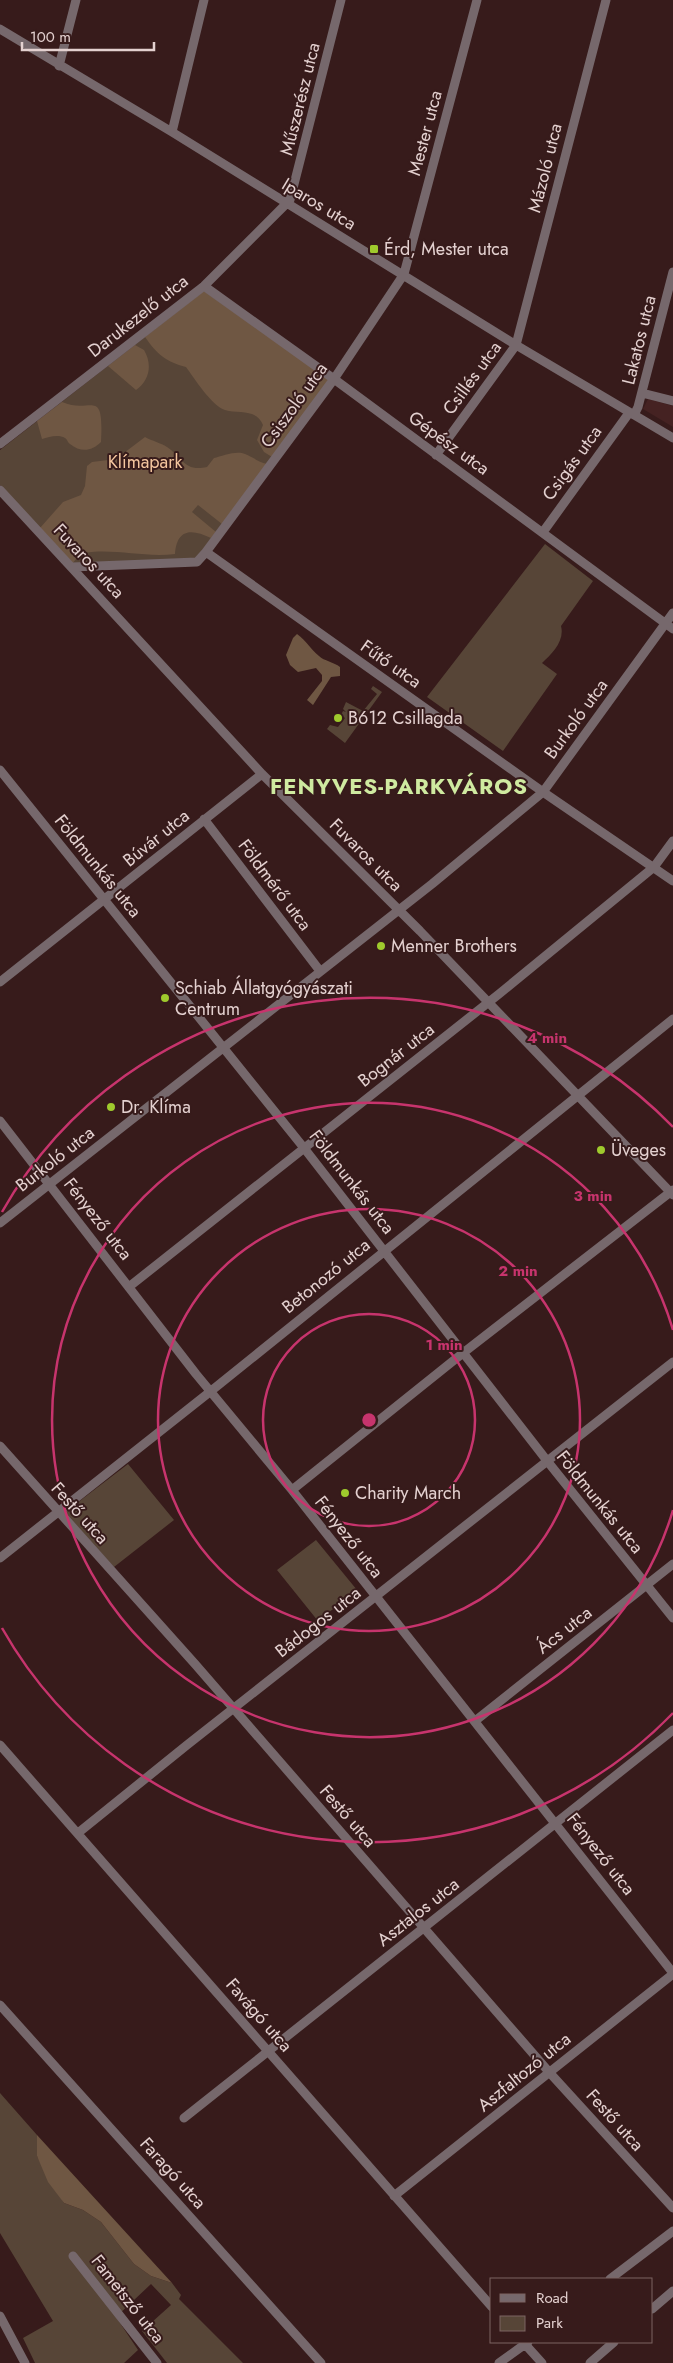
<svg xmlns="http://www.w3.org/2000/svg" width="673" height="2363" font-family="Jost,sans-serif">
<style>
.built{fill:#452222}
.green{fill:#574537}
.forest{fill:#6f5743}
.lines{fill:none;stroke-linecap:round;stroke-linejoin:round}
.minor{stroke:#76686c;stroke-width:9}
.ring{fill:none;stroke:#c7346d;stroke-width:2.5}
.poi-dot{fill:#9fca2d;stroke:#371b1b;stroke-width:2}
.labels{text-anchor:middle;stroke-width:4;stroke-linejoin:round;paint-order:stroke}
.street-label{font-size:18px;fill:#e4d1d0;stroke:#371b1b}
.poi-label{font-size:18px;fill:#e4d1d0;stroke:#371b1b;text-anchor:start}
.park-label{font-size:18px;fill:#f5c69f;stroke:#371b1b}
.district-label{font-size:22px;font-weight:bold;letter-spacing:1px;fill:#cfeaa0;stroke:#371b1b}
.centre{fill:#c7346d;stroke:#371b1b;stroke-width:2.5}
.ring-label{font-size:15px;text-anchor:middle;font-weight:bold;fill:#c7346d;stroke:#371b1b;stroke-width:4;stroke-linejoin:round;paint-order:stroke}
</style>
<rect width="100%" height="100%" fill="#371b1b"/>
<!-- built -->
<path class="built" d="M 648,399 L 673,406 L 673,427 L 643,409 Z"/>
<!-- green -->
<path class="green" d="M 204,291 L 329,380 L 196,559 L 72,564 L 0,485 L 0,450 Z
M 545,544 L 593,581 L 561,626 C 565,641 552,654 542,663 L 557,674 L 503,751 L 427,697 Z
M 373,686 L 382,692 L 345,743 L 327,729 L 330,725 L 338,727 L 345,718 L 341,715 L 343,711 L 346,712 L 343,709 L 346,702 L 363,711 L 377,694 L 371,689 Z
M 128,1464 L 174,1520 L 114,1567 L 64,1513 Z
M 316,1540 L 357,1590 L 318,1621 L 277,1570 Z
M 0,2093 L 37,2135 L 37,2156 L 64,2203 L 83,2210 L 101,2222 L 134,2264 L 151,2276 L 172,2283 L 181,2295 L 179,2299 L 243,2363 L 167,2363 L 142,2331 L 171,2305 L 151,2284 L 116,2317 L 138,2350 L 124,2363 L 35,2363 L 23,2338 L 53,2321 L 0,2233 Z"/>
<!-- forest -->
<path class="forest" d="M 204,291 L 329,380 L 272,457 L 264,452 L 257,440 L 263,425 C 256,408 238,414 225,410 C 212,406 194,378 186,367 C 166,362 157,354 145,337 Z
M 135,345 L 144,350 C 153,365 149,381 136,390 L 108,366 Z
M 62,402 C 91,415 104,385 101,442 C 92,451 81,453 70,444 C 67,442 68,440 65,438 C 58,434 49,437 42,439 L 37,421 Z
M 145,437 C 152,441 161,443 167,447 C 183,458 184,472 207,467 L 214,458 C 222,456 237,450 245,454 C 253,457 258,462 267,464 L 222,524 L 198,505 L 192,512 L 216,532 L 211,538 C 192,529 177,528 175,554 C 143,558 110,547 80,554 L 72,564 L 40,528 L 63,502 L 81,495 L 85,486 L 87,466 L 92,462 L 116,459 Z
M 297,634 C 307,641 310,649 319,656 C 324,661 334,662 340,667 L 340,676 L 331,677 L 313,705 L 307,700 L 322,681 L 322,675 L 316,668 L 298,672 L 290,665 L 286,655 L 293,638 Z
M 37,2135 L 172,2283 L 151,2276 L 134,2264 L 101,2222 L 83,2210 L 64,2203 L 48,2182 L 37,2156 Z"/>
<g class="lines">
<!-- minor -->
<path class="minor" d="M 0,29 L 172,132 L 516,345 L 673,438
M 59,66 L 76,0
M 172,132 L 204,0
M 204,286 L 334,379 L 673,629
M 642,393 L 673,401
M 634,415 L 638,407 L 673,272
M 0,444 L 204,286 L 290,200 L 341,0
M 436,455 L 516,345 L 606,0
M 0,490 L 262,774 L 420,931 L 673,1195
M 543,532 L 629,413
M 206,552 L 334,379 L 404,274 L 477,0
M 72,567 L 197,562 L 206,552 L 543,792 L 673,881
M 0,770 L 304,1148 L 548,1462 L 673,1618
M 204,819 L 320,971
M 0,982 L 262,774
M 0,1121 L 196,1374 L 292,1490 L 673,1973
M 0,1223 L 432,884 L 543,792 L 673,613
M 130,1286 L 499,994 L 654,867 L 673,841
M 0,1446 L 195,1664 L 549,2072 L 673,2208
M 292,1490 L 463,1353 L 673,1190
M 0,1558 L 211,1391 L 673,1019
M 475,1721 L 673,1564
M 0,1745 L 492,2307
M 78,1833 L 187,1745 L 673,1362
M 0,2005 L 321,2363
M 184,2118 L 673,1730
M 394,2196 L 673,1974
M 73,2256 L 157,2363
M 610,2279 L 673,2231
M 652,2309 L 673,2291
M 0,2316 L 25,2363
M 523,2342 L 542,2363
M 499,2363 L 528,2342
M 590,2363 L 614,2342"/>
</g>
<!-- distance rings -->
<g class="ring">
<circle cx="369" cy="1420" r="106"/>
<circle cx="369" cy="1420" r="211"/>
<path d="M673 1510A317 317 0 1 1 673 1330"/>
<path d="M673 1713A422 422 0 0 1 2 1628M2 1212A422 422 0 0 1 673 1127"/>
</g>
<!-- markers -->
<g class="poi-dot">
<rect x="369" y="244" width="10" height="10" rx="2.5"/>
<circle cx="338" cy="718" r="5"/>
<circle cx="381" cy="946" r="5"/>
<circle cx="165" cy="998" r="5"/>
<circle cx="111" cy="1107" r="5"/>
<circle cx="601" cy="1150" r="5"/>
<circle cx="345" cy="1493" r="5"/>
</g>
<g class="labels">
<!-- street labels -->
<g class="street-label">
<text transform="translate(300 99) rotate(-76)" y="6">Műszerész utca</text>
<text transform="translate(425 133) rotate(-75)" y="6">Mester utca</text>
<text transform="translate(545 168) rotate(-76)" y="6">Mázoló utca</text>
<text transform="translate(319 204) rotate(31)" y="6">Iparos utca</text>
<text transform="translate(138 316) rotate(-38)" y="6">Darukezelő utca</text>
<text transform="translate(639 340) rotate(-76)" y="6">Lakatos utca</text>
<text transform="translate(472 378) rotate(-54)" y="6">Csillés utca</text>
<text transform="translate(294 405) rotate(-54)" y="6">Csiszoló utca</text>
<text transform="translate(449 443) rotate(36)" y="6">Gépész utca</text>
<text transform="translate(572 463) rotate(-54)" y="6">Csigás utca</text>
<text transform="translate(89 561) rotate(47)" y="6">Fuvaros utca</text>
<text transform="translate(391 664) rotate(35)" y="6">Fűtő utca</text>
<text transform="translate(576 719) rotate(-54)" y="6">Burkoló utca</text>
<text transform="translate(156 838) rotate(-39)" y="6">Búvár utca</text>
<text transform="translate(366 855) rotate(45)" y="6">Fuvaros utca</text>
<text transform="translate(98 866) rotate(51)" y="6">Földmunkás utca</text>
<text transform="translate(275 885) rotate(53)" y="6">Földmérő utca</text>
<text transform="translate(396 1055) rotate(-38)" y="6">Bognár utca</text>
<text transform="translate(55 1159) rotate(-38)" y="6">Burkoló utca</text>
<text transform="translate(352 1182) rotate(52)" y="6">Földmunkás utca</text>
<text transform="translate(98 1219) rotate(52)" y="6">Fényező utca</text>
<text transform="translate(326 1276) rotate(-39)" y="6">Betonozó utca</text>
<text transform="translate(600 1502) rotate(51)" y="6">Földmunkás utca</text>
<text transform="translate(80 1513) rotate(48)" y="6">Festő utca</text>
<text transform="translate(349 1537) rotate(52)" y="6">Fényező utca</text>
<text transform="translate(318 1622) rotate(-38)" y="6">Bádogos utca</text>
<text transform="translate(564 1630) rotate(-38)" y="6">Ács utca</text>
<text transform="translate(348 1816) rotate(49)" y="6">Festő utca</text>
<text transform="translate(601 1854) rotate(52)" y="6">Fényező utca</text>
<text transform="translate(418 1912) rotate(-38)" y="6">Asztalos utca</text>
<text transform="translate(259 2015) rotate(49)" y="6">Favágó utca</text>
<text transform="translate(524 2072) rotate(-39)" y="6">Aszfaltozó utca</text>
<text transform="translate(615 2120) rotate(48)" y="6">Festő utca</text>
<text transform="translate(173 2173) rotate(48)" y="6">Faragó utca</text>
<text transform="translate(128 2299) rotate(52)" y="6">Fametsző utca</text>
</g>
<!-- poi labels -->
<g class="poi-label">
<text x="384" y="255">Érd, Mester utca</text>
<text x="348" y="724">B612 Csillagda</text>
<text x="391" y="952">Menner Brothers</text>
<text x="175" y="994">Schiab Állatgyógyászati<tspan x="175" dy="21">Centrum</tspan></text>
<text x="121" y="1113">Dr. Klíma</text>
<text x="611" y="1156">Üveges</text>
<text x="355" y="1499">Charity March</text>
</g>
<!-- park labels -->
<g class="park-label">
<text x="145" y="468">Klímapark</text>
</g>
<!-- district labels -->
<g class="district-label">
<text x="399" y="794">FENYVES-PARKVÁROS</text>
</g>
</g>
<circle cx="369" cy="1420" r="8" class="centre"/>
<g class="ring-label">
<text x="547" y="1043">4 min</text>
<text x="593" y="1201">3 min</text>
<text x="518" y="1276">2 min</text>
<text x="444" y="1350">1 min</text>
</g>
<!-- legend -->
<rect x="490" y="2278" width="162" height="65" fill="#371b1b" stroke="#7c6463"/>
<rect x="500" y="2294" width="25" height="8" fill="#76686c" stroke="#7c6463"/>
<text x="536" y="2303" font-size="15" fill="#e4d1d0">Road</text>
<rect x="500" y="2316" width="25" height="15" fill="#574537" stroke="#7c6463"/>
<text x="536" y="2328" font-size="15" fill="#e4d1d0">Park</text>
<!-- scale -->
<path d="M22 42v8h132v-8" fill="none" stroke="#e4d1d0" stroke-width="2.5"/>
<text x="30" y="42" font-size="15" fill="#e4d1d0" stroke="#371b1b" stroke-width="4" paint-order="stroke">100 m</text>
</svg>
